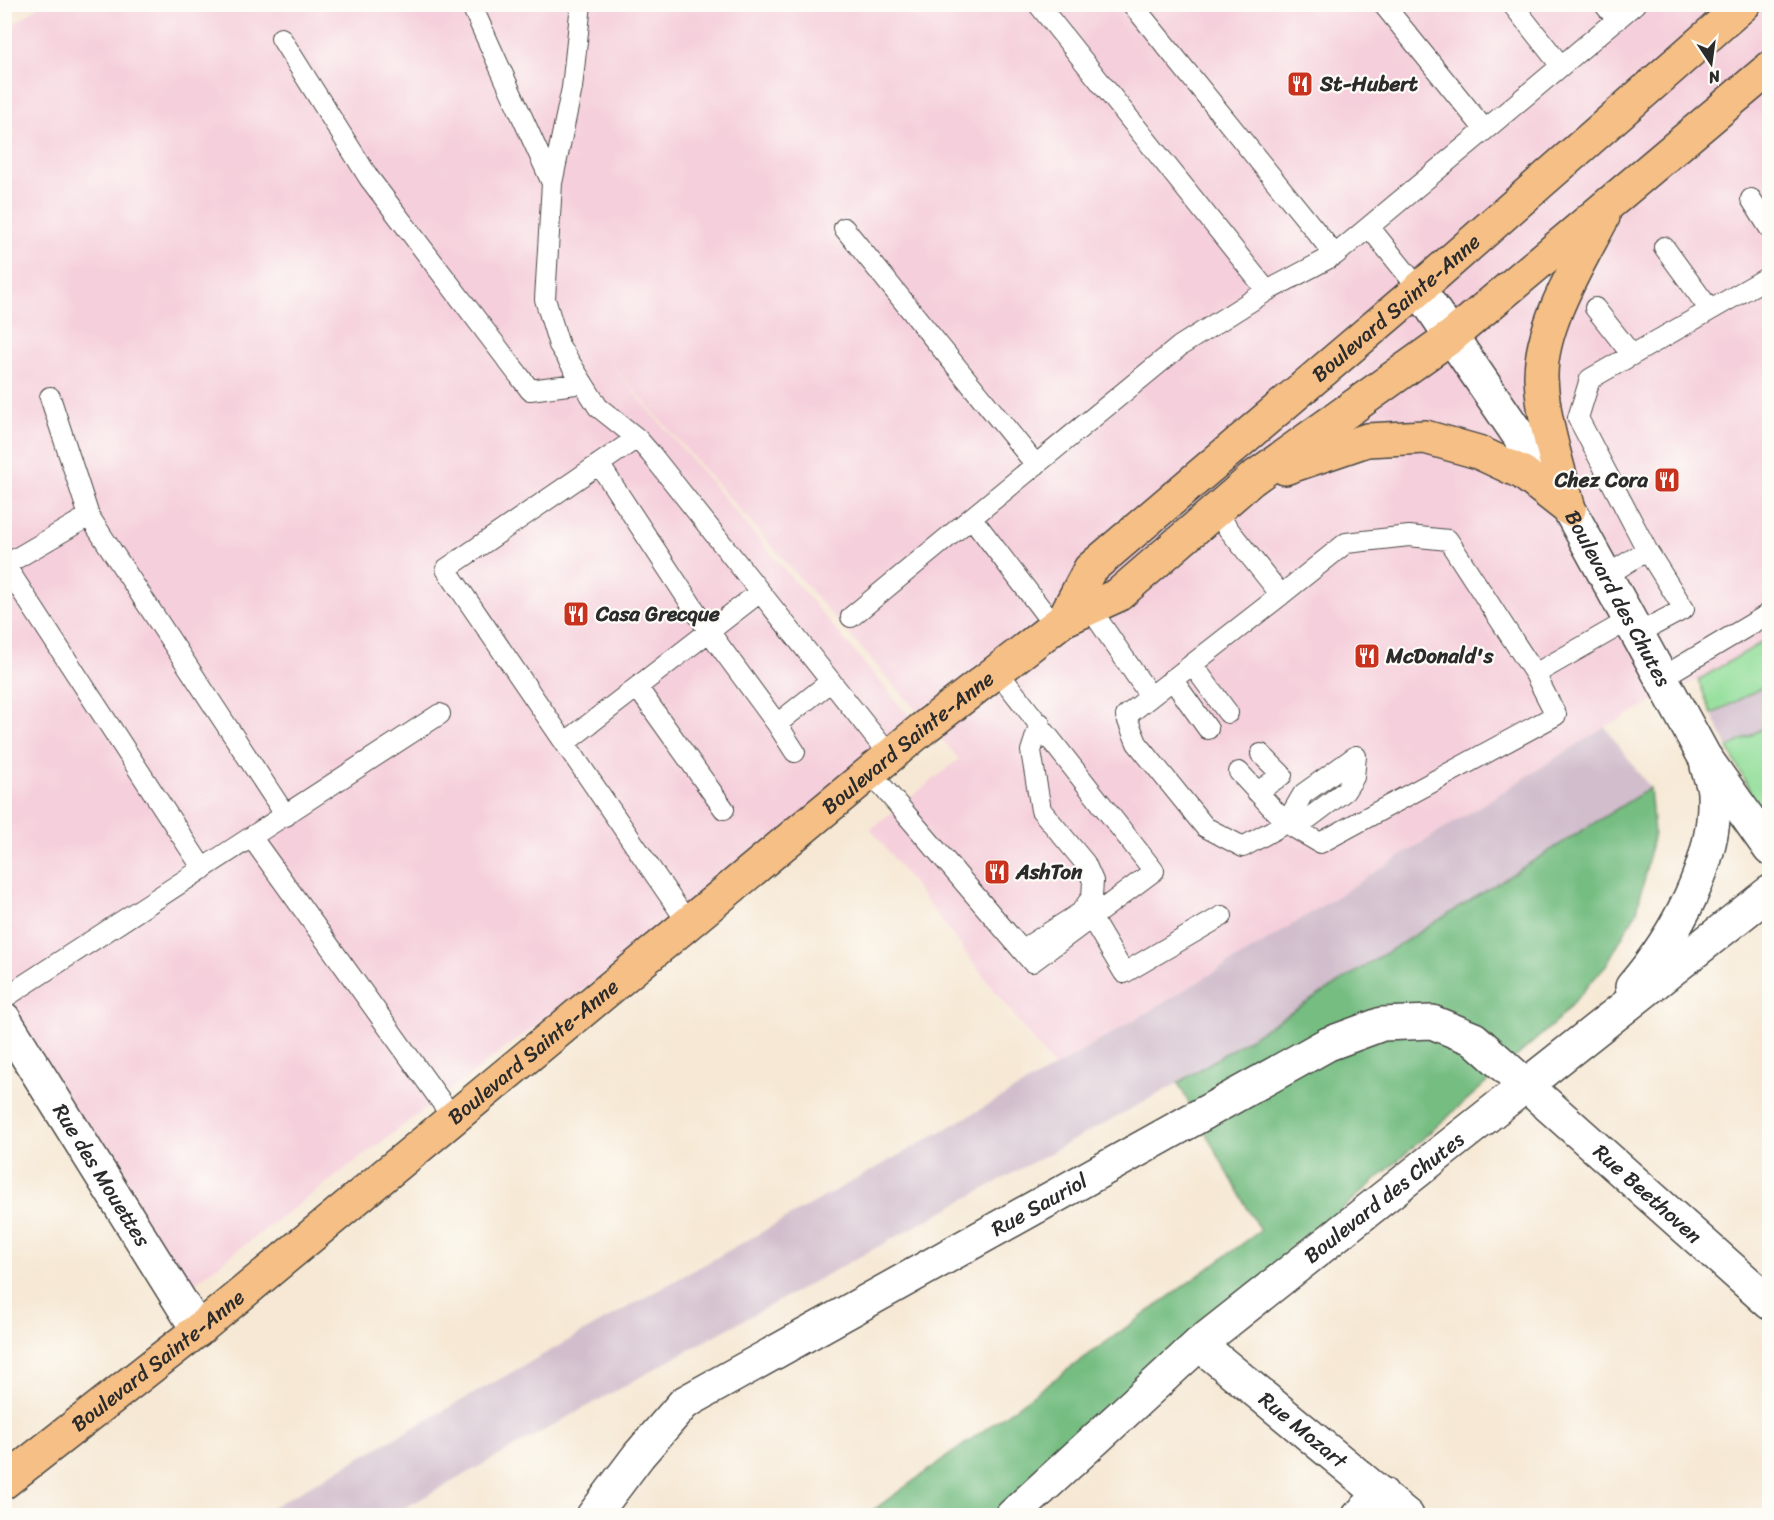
<svg xmlns="http://www.w3.org/2000/svg" width="1774" height="1520" font-family="Sriracha,sans-serif">
<style>
.built{fill:#f5cfdb}
.industrial{fill:#d1bdcc}
.green{fill:#93de9a;stroke:#5f8462;stroke-width:1.5}
.forest{fill:#76bd82;stroke:#507456;stroke-width:1.5}
.lines{fill:none;stroke-linecap:round;stroke-linejoin:round}
.lane-casing{stroke:#494744;stroke-width:22}
.street-casing{stroke:#494744;stroke-width:36}
.primary-casing{stroke:#494744;stroke-width:36}
.lane{stroke:#fff;stroke-width:20}
.street{stroke:#fff;stroke-width:33}
.primary{stroke:#f5bf86;stroke-width:33}
.labels{text-anchor:middle;stroke-width:4.5;stroke-linejoin:round;paint-order:stroke}
.poi-label{font-size:21px;font-weight:bold;fill:#2b2b2b;stroke:#fdfcf7;text-anchor:start}
.street-label{font-size:21px;fill:#2b2b2b;stroke:#fdfcf7}
</style>
<rect width="100%" height="100%" fill="#fdfcf7"/>
<filter id="ink" filterUnits="userSpaceOnUse"><feTurbulence type="fractalNoise" baseFrequency=".0167" numOctaves="2"/><feDisplacementMap in="SourceGraphic" scale="12" xChannelSelector="R" yChannelSelector="G"/><feConvolveMatrix kernelMatrix="1 2 1 2 8 2 1 2 1" color-interpolation-filters="sRGB"/></filter>
<filter id="wash" filterUnits="userSpaceOnUse"><feTurbulence type="fractalNoise" baseFrequency=".008" numOctaves="4" result="noise"/><feDisplacementMap in="SourceGraphic" scale="24" xChannelSelector="R" yChannelSelector="G"/><feGaussianBlur stdDeviation="1.35" result="paint"/><feColorMatrix in="noise" values="0 0 0 0 0 0 0 0 0 0 0 0 0 0 0 0 0 1.4 0 .05"/><feComposite in="paint" operator="in"/></filter>
<g filter="url(#wash)">
<rect width="100%" height="100%" fill="#f6e8d4"/>
<!-- built -->
<path class="built" d="M 40,5 L 1769,5 L 1769,638 L 1698,680 L 1605,727 L 1263,943 L 1054,1068 L 871,829 L 959,759 L 595,346 L 921,730 L 842,795 L 189,1287 L 5,1010 L 4,140 L 15,132 L 5,118 L 5,31 Z"/>
<!-- industrial -->
<path class="industrial" d="M 1769,684 L 1769,725 L 1728,748 L 1712,714 Z
M 1605,727 L 1650,788 L 1178,1083 L 694,1347 L 392,1515 L 256,1516 L 1054,1068 L 1263,943 Z"/>
<!-- green -->
<path class="green" d="M 1769,638 L 1769,684 L 1712,714 L 1698,680 Z
M 1769,725 L 1769,808 L 1757,804 L 1728,748 Z"/>
<!-- forest -->
<path class="forest" d="M 1650,788 L 1654,833 L 1637,911 L 1606,965 L 1558,1020 L 993,1515 L 865,1516 L 1260,1231 L 1178,1083 Z"/>
</g>
<g filter="url(#ink)">
<g class="lines">
<!-- lane casing -->
<g class="lane-casing">
<path id="lane" d="M 471,4 L 552,183
M 581,4 L 572,88 L 552,183 L 545,299 L 559,345 L 598,407 L 637,438 L 651,454 L 890,756
M 1038,4 L 1267,291 L 1335,255
M 1132,4 L 1335,255 L 1485,130 L 1383,4
M 1512,4 L 1561,66
M 1604,4 L 1617,20
M 281,38 L 369,178 L 530,390 L 583,383
M 1485,130 L 1635,4
M 1751,199 L 1770,229
M 844,228 L 1036,465
M 1370,228 L 1419,289
M 1664,247 L 1710,310
M 1595,308 L 1632,355
M 50,397 L 89,516
M 637,438 L 446,569 L 688,923
M 599,464 L 708,630 L 777,724 L 831,681
M 1214,511 L 1281,595 L 1126,716 L 1137,743 L 1205,827 L 1243,847 L 1286,823 L 1305,821 L 1345,791 L 1354,777 L 1356,756
M 972,518 L 1055,627
M 1606,576 L 1647,550
M 1281,595 L 1346,543 L 1409,536 L 1448,540 L 1535,674
M 1090,608 L 1150,696
M 851,617 L 1180,346 L 1267,291
M 1637,634 L 1684,609 L 1647,550 L 1578,418 L 1590,379 L 1770,276
M 1192,664 L 1228,713
M 1661,678 L 1770,613
M 1172,679 L 1208,729
M 637,687 L 724,809
M 777,724 L 795,752
M 566,742 L 760,592
M 870,772 L 1032,962 L 1154,871 L 997,671
M 1239,772 L 1286,823 L 1320,843 L 1556,715 L 1535,674 L 1629,620
M 1257,792 L 1282,775 L 1261,754
M 1286,823 L 1303,794 L 1356,756
M 252,838 L 453,1118
M 203,869 L 5,565 L 89,516 L 286,816
M 1092,919 L 1124,973 L 1222,916
M 1023,949 L 1080,913 L 1092,897 L 1093,881 L 1085,863 L 1041,810 L 1031,751 L 1040,723
M 4,998 L 440,714"/>
</g>
<!-- street casing -->
<g class="street-casing">
<g id="street">
<path id="s1" d="M 1419,289 L 1569,509 L 1704,756 L 1770,849"/>
<path d="M 1632,987 C 1675,937 1717,862 1714,793 C 1714,785 1709,775 1707,766"/>
<path id="s2" d="M 4,1019 L 198,1330"/>
<path id="s3" d="M 1199,1344 L 1407,1516"/>
<path id="s4" d="M 593,1516 L 639,1455 L 684,1403 L 1328,1044 L 1382,1024 L 1432,1022 L 1474,1039 L 1770,1303"/>
<path id="s5" d="M 1012,1516 L 1199,1344 L 1770,892"/>
<path d="M 1359,1516 L 1382,1494"/>
</g>
</g>
<!-- primary casing -->
<g class="primary-casing">
<g id="primary">
<path d="M 1285,468 L 1367,440 L 1425,437 L 1478,452 L 1523,473 L 1569,509"/>
<path d="M 1569,509 C 1558,466 1543,422 1541,378 C 1540,325 1579,263 1603,217"/>
<path id="s6" d="M 1063,620 L 1090,569 L 1419,289 L 1744,4"/>
<path id="s7" d="M 4,1482 L 198,1330 L 921,730 L 1063,620 L 1118,595 L 1252,479 L 1452,336 L 1770,68"/>
</g>
</g>
<!-- lane -->
<use href="#lane" class="lane"/>
<!-- street -->
<use href="#street" class="street"/>
<!-- primary -->
<use href="#primary" class="primary"/>
</g>
</g>
<!-- icons -->
<defs>
<g id="restaurant-square" transform="scale(1.35)"><rect x="-9" y="-9" width="18" height="18" rx="4" fill="#c8321e" stroke="#fdfcf7"/><path d="M-5-6h1v4h1v-4h1v4h1v-4h1v5L-1.5 .5V6h-2V.5L-5-1ZM5-6V6H3V1.5H1.5Q1.5-4 5-6Z" fill="#fff"/></g>
</defs>
<g fill-rule="evenodd">
<use href="#restaurant-square" x="1300" y="84"/>
<use href="#restaurant-square" x="1667" y="480"/>
<use href="#restaurant-square" x="576" y="614"/>
<use href="#restaurant-square" x="1367" y="656"/>
<use href="#restaurant-square" x="997" y="872"/>
</g>
<g class="labels">
<!-- poi labels -->
<g class="poi-label">
<text x="1320" y="91">St-Hubert</text>
<text x="1648" y="487" text-anchor="end">Chez Cora</text>
<text x="596" y="621">Casa Grecque</text>
<text x="1386" y="663">McDonald's</text>
<text x="1016" y="879">AshTon</text>
</g>
<!-- street labels -->
<g class="street-label">
<text dy="7" stroke="none"><textPath href="#s6" startOffset="460">Boulevard Sainte-Anne</textPath></text>
<text dy="7" stroke="none"><textPath href="#s1" startOffset="368">Boulevard des Chutes</textPath></text>
<text dy="7" stroke="none"><textPath href="#s7" startOffset="1168">Boulevard Sainte-Anne</textPath></text>
<text dy="7" stroke="none"><textPath href="#s7" startOffset="682">Boulevard Sainte-Anne</textPath></text>
<text dy="7" stroke="none"><textPath href="#s2" startOffset="184">Rue des Mouettes</textPath></text>
<text dy="7" stroke="none"><textPath href="#s4" startOffset="1268">Rue Beethoven</textPath></text>
<text dy="7" stroke="none"><textPath href="#s5" startOffset="490">Boulevard des Chutes</textPath></text>
<text dy="7" stroke="none"><textPath href="#s4" startOffset="552">Rue Sauriol</textPath></text>
<text dy="7" stroke="none"><textPath href="#s7" startOffset="196">Boulevard Sainte-Anne</textPath></text>
<text dy="7" stroke="none"><textPath href="#s3" startOffset="135">Rue Mozart</textPath></text>
</g>
</g>
<!-- margin -->
<rect width="1774" height="1520" fill="none" stroke="#fdfcf7" stroke-width="24"/>
<!-- north arrow -->
<g transform="translate(1711 63) rotate(167)" stroke="#fdfcf7" stroke-width="4.5" paint-order="stroke">
<path d="M0-4.5L10 22L0 15L-10 22Z" fill="#2b2b2b"/>
<text y="-9" font-size="16" font-weight="bold" text-anchor="middle" fill="#2b2b2b">N</text>
</g>
</svg>
